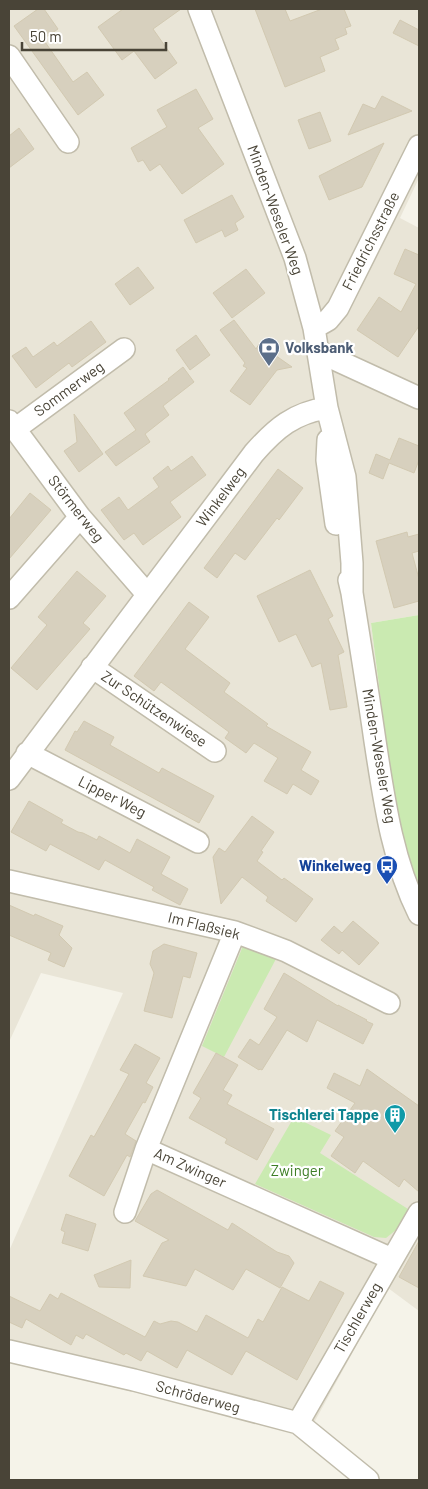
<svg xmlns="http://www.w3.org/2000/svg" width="428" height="1489" font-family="Barlow,sans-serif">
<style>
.residential{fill:#e9e5d7}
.green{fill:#caeab1}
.building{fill:#d7d0be;stroke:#d2c9b1}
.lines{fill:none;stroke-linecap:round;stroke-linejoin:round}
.minor-casing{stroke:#c1bcab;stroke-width:24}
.minor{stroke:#fff;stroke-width:21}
.labels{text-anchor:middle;stroke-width:4.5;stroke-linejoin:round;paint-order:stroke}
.street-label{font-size:15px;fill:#494437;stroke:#fff}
.service-label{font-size:15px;font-weight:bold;fill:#4e5e75;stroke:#fff;text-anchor:start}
.transit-label{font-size:15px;font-weight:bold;fill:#164399;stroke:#fff;text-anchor:end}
.culture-label{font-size:15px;font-weight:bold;fill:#0d838f;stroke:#fff;text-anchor:end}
.park-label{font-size:15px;fill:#3e7e27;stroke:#fff}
</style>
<rect width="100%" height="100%" fill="#f5f3e9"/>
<!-- residential -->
<path class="residential" d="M 9,9 L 419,9 L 419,178 L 400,218 L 419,228 L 419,615 L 371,623 L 390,772 L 406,849 L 419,888 L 419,1311 L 388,1288 L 315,1421 L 299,1432 L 9,1362 L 9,1251 L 123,993 L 41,973 L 9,1042 Z"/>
<!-- green -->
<path class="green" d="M 419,615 L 419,888 L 406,849 L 390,772 L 371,623 Z
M 245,941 L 277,957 L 224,1057 L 202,1046 Z
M 294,1117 L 331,1135 L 320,1153 L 408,1209 L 396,1230 L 386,1238 L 374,1237 L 255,1184 Z"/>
<!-- building -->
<path class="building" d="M 38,9 L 44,9 L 58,29 L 43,39 L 73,82 L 87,72 L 104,95 L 78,115 L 14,26 Z
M 123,9 L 181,9 L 153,29 L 177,63 L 155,79 L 134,51 L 122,60 L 98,27 Z
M 255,9 L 285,9 L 290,21 L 322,9 L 344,9 L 351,26 L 345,28 L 347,34 L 335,39 L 339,49 L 320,57 L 325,71 L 285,87 Z
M 400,20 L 419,30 L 419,46 L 393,33 Z
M 196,89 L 213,119 L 198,128 L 224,164 L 182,194 L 160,164 L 150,171 L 143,160 L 138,162 L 131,148 L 167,127 L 157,110 Z
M 382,96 L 412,111 L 348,135 L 363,104 L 375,109 Z
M 320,112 L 331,141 L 309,149 L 298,120 Z
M 19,128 L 34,149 L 9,168 L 9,136 Z
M 384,143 L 362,187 L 329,200 L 319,176 Z
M 232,195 L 244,217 L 235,223 L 238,230 L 225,237 L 222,230 L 196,243 L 184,220 Z
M 405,249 L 419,255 L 419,326 L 398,357 L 357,330 L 379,297 L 401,312 L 416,284 L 394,274 Z
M 138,267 L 154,288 L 130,305 L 115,284 Z
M 246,269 L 265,293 L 232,318 L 213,293 Z
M 234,320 L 256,349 L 259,344 L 292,367 L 277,370 L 250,405 L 230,391 L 247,368 L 243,366 L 245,363 L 220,330 Z
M 91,321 L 106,342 L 72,367 L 69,363 L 36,388 L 12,356 L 26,347 L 33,357 L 54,342 L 57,346 Z
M 196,335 L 210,355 L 190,370 L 176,350 Z
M 183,367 L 194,382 L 163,406 L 169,415 L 145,434 L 150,442 L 116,466 L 105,452 L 136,430 L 124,413 L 169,380 L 168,379 Z
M 74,414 L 103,454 L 79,472 L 64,451 L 77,442 Z
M 399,438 L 419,446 L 419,460 L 414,473 L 389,463 L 383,479 L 369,473 L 376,454 L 390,460 Z
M 192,456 L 206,475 L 170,502 L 181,517 L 143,545 L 134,533 L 124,540 L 101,510 L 119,497 L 128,510 L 159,487 L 153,478 L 168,466 L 171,471 Z
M 278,469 L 303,488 L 279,520 L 277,518 L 245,560 L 235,553 L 217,578 L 204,568 Z
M 30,493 L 51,510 L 9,559 L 9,519 Z
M 407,532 L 408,537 L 419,534 L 419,551 L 412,553 L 419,579 L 419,601 L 394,608 L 376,541 Z
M 310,570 L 333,616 L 328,619 L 344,652 L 338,655 L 347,707 L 330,710 L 321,663 L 312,667 L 296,634 L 279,642 L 257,596 Z
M 77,571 L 106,596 L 83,623 L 90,629 L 37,690 L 11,668 L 47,625 L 38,617 Z
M 189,602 L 209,617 L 185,649 L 230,683 L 224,692 L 268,724 L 266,726 L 311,752 L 301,770 L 319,781 L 311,795 L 293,784 L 287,794 L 264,781 L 278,758 L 254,743 L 246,753 L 225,738 L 229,732 L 161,682 L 154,691 L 134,676 Z
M 84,721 L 114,737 L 110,745 L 159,773 L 162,768 L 214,796 L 199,823 L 65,750 L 75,731 L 77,732 Z
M 29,801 L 63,820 L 61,823 L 78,832 L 83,833 L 97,840 L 99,836 L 130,853 L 137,839 L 170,857 L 161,874 L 188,889 L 180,905 L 152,890 L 154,887 L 105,860 L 99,870 L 50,844 L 46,851 L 11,832 Z
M 252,816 L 274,832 L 261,851 L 263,852 L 257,861 L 282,880 L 284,878 L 313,899 L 296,922 L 266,901 L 268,897 L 242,877 L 221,904 L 213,857 L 219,848 L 225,852 Z
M 9,905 L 34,916 L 35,914 L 63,926 L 59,935 L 72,948 L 64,967 L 48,960 L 51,953 L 9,935 Z
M 353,921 L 379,943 L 359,965 L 342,950 L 339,954 L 321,940 L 334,926 L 342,933 Z
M 164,944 L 197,953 L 190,978 L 183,976 L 172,1018 L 144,1011 L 154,973 L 150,964 L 153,951 Z
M 284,973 L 338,1006 L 338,1005 L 367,1020 L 366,1021 L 373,1024 L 363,1044 L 317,1020 L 307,1042 L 287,1030 L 262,1070 L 260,1069 L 259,1070 L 238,1057 L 250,1039 L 259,1045 L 277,1017 L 264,1009 Z
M 135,1044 L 160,1058 L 146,1083 L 153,1087 L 145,1103 L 143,1102 L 125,1134 L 136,1141 L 130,1157 L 127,1155 L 104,1196 L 69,1176 L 91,1135 L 94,1137 L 129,1074 L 120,1070 Z
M 216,1053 L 238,1065 L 223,1090 L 232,1095 L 227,1104 L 274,1129 L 257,1160 L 225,1143 L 227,1139 L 189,1118 L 201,1098 L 193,1093 Z
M 367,1069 L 419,1106 L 419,1192 L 404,1179 L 399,1187 L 363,1161 L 355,1173 L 331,1156 L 344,1137 L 335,1131 L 355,1103 L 327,1088 L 334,1073 L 360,1086 Z
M 157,1190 L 228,1230 L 232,1223 L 277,1252 L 289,1256 L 294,1263 L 280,1288 L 246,1269 L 233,1290 L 195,1269 L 186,1286 L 143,1276 L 162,1243 L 169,1240 L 135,1221 L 151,1194 Z
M 66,1214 L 96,1224 L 88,1251 L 62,1243 L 65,1232 L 61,1230 Z
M 419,1241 L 419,1288 L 399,1277 Z
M 131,1260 L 130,1288 L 99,1287 L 94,1275 Z
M 320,1281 L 344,1293 L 297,1380 L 246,1351 L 232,1375 L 187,1350 L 177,1368 L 147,1351 L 141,1361 L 126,1353 L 124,1355 L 86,1334 L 83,1339 L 76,1335 L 71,1345 L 26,1319 L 22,1328 L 9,1322 L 9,1296 L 40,1311 L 50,1294 L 58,1299 L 61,1293 L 145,1337 L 154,1321 L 160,1324 L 171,1321 L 178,1322 L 197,1332 L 206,1315 L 248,1338 L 258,1319 L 263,1322 L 282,1287 L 309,1301 Z"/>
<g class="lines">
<!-- minor casing -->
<g class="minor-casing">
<path id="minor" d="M 199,9 L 295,258 L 314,328 L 327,408 L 345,477 L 352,563 L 352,593
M 9,56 L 68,142
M 314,328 L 328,320 L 338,308 L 419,146
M 319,352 L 419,398
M 9,421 L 80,517 L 147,594
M 15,429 L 124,349
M 328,440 L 327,460 L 336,524
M 349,580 L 352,593 C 360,643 368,692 375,741 C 384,799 392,860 419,914
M 9,598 L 80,517
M 92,667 L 215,751
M 27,753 L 198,842
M 9,779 L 254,453 C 276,428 294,413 327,408
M 9,881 L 235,932 L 286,951 L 389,1003
M 235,932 L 146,1149 L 392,1259
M 125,1212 L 146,1149
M 9,1351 L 134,1380 L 298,1423 L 368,1480
M 298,1423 L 419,1213"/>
</g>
<!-- minor -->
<use href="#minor" class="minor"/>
</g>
<!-- icons -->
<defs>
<g id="bank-pin" transform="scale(1.125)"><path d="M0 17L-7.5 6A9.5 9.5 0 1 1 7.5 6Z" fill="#5c6f8a" stroke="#fff"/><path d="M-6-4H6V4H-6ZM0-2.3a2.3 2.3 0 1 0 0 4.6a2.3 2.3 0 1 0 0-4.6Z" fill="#fff"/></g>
<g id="bus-pin" transform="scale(1.125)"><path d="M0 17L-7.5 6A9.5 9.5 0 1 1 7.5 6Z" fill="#1a4fb4" stroke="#fff"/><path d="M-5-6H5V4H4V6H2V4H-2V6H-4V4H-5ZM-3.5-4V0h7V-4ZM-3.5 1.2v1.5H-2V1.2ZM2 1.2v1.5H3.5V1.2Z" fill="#fff"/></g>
<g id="building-pin" transform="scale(1.125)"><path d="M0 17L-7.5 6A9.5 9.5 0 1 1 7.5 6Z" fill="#0f9aa8" stroke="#fff"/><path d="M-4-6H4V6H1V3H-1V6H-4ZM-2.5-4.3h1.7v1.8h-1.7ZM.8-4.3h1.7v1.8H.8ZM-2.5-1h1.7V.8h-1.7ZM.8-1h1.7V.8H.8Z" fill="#fff"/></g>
</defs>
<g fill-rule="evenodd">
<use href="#bank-pin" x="269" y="348"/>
<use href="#bus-pin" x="387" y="866"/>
<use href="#building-pin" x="395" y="1115"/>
</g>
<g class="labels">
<!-- street labels -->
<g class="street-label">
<text transform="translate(275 210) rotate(70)" y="5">Minden-Weseler Weg</text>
<text transform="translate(371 241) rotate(-63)" y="5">Friedrichsstraße</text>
<text transform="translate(69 389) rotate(-36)" y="5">Sommerweg</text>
<text transform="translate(221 497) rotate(-53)" y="5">Winkelweg</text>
<text transform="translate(76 509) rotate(52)" y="5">Störmerweg</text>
<text transform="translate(154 709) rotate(34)" y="5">Zur Schützenwiese</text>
<text transform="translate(379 756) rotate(80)" y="5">Minden-Weseler Weg</text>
<text transform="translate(112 797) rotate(27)" y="5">Lipper Weg</text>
<text transform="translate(204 926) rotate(14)" y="5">Im Flaßsiek</text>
<text transform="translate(190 1168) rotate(24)" y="5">Am Zwinger</text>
<text transform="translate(358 1318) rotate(-60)" y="5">Tischlerweg</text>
<text transform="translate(198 1397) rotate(15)" y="5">Schröderweg</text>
</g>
<!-- service labels -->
<g class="service-label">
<text x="285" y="353">Volksbank</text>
</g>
<!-- transit labels -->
<g class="transit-label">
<text x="371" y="871">Winkelweg</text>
</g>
<!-- culture labels -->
<g class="culture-label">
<text x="379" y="1120">Tischlerei Tappe</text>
</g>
<!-- park labels -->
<g class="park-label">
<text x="297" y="1176">Zwinger</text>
</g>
</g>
<!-- border -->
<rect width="428" height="1489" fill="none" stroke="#494437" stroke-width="20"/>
<!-- scale -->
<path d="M22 42v8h144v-8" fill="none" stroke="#494437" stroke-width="2.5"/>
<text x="30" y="42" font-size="15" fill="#494437" stroke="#ffffff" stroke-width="4" paint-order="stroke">50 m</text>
</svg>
